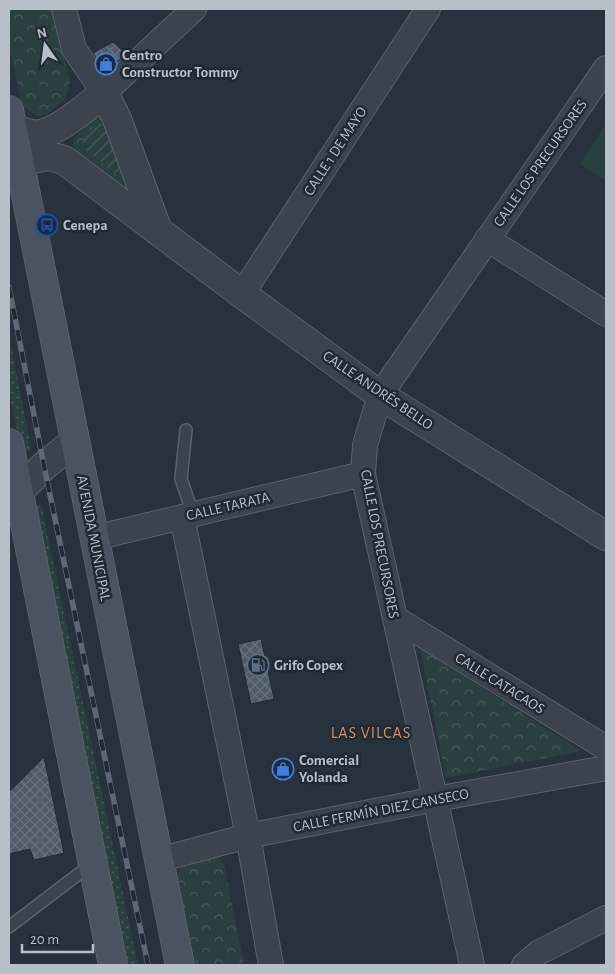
<svg xmlns="http://www.w3.org/2000/svg" width="615" height="974" font-family="'Alegreya Sans',sans-serif">
<style>
.grass{fill:url(#grass-dots)}
.park{fill:url(#park-crowns)}
.garden{fill:url(#garden-furrows)}
.pitch{fill:#2a4040}
.building{fill:url(#building-cross-hatch);stroke:#222b36}
.lines{fill:none;stroke-linecap:round;stroke-linejoin:round}
.service-casing{stroke:#59626c;stroke-width:14}
.minor-casing{stroke:#59626c;stroke-width:26}
.tertiary-casing{stroke:#59626c;stroke-width:30}
.secondary-casing{stroke:#59626c;stroke-width:30}
.service{stroke:#3b444e;stroke-width:11}
.minor{stroke:#3b444e;stroke-width:24}
.tertiary{stroke:#3b444e;stroke-width:28}
.secondary{stroke:#495361;stroke-width:28}
.rail-casing{stroke:#5d6875;stroke-width:5.5}
.rail{stroke:#202934;stroke-width:4;stroke-dasharray:11;stroke-linecap:butt}
.labels{text-anchor:middle;stroke-width:5;stroke-linejoin:round;paint-order:stroke}
.poi-label{font-size:15px;font-weight:bold;fill:#b7bfc9;stroke:#202934;text-anchor:start}
.street-label{font-size:15px;fill:#b7bfc9;stroke:#202934}
.neighbourhood-label{font-size:16px;letter-spacing:1px;fill:#ce946d;stroke:#202934}
</style>
<defs>
<pattern id="grass-dots" width="8" height="8" patternUnits="userSpaceOnUse" patternTransform="scale(1.25)"><rect width="8" height="8" fill="#2a4040"/><path d="M2 2h.1M6 6h.1" fill="none" stroke="#475a5a" stroke-width="1.8" stroke-linecap="round"/></pattern>
<pattern id="park-crowns" width="20" height="18" patternUnits="userSpaceOnUse" patternTransform="scale(1.25)"><rect width="20" height="18" fill="#2a4040"/><path d="M2 6a3 3 0 1 1 6 0M12 15a3 3 0 1 1 6 0" fill="none" stroke="#475a5a"/></pattern>
<pattern id="garden-furrows" width="10" height="10" patternUnits="userSpaceOnUse" patternTransform="scale(1.25)"><rect width="10" height="10" fill="#2a4040"/><path d="M-1 1l2-2M0 10L10 0M9 11l2-2" fill="none" stroke="#475a5a"/></pattern>
<pattern id="building-cross-hatch" width="8" height="8" patternUnits="userSpaceOnUse" patternTransform="scale(1.25)"><rect width="8" height="8" fill="#505b69"/><path d="M0 0l8 8M0 8l8-8" fill="none" stroke="#67717d"/></pattern>
</defs>
<rect width="100%" height="100%" fill="#27323e"/>
<!-- grass -->
<path class="grass" d="M 9,335 L 31,448 L 22,457 L 9,391 Z
M 41,503 L 138,965 L 125,965 L 34,508 Z"/>
<!-- park -->
<path class="park" d="M 9,9 L 51,9 L 70,81 L 65,99 L 47,114 L 37,116 L 22,106 L 9,45 Z
M 101,117 L 132,190 L 128,193 L 76,151 L 73,146 L 73,139 L 94,118 Z
M 420,648 L 581,751 L 446,778 Z
M 218,857 L 224,865 L 244,965 L 196,965 L 177,879 L 178,870 L 184,865 Z"/>
<!-- garden -->
<path class="garden" d="M 98,123 L 101,123 L 105,129 L 122,177 L 120,178 L 84,148 C 80,137 90,131 98,123 Z"/>
<!-- pitch -->
<path class="pitch" d="M 606,124 L 606,181 L 580,164 Z"/>
<!-- building -->
<path class="building" d="M 113,42 L 126,54 L 106,72 L 93,53 Z
M 261,639 L 274,699 L 251,704 L 238,644 Z
M 44,757 L 64,853 L 34,860 L 30,849 L 9,854 L 9,792 Z"/>
<g class="lines">
<!-- service casing -->
<g class="service-casing">
<path id="service" d="M 186,430 L 181,479 L 193,514
M 9,927 L 93,863"/>
</g>
<!-- minor casing -->
<g class="minor-casing">
<path id="minor" d="M 64,9 L 74,49 L 104,93 L 194,9
M 487,239 L 606,314
M 242,294 L 428,9
M 182,517 L 248,836 L 271,965
M 94,538 L 363,474
M 395,618 L 606,748
M 158,860 L 248,836 L 436,799 L 606,768
M 472,965 L 363,474 L 365,445 L 380,395 L 606,68
M 524,965 L 538,953 L 606,918"/>
</g>
<!-- tertiary casing -->
<g class="tertiary-casing">
<path id="tertiary" d="M 13,128 C 19,130 25,133 32,134 C 53,138 87,106 104,93 L 117,119 L 158,231
M 9,163 L 49,156 L 64,160 L 242,294 L 380,395 L 606,536
M 9,502 L 44,466 L 75,441"/>
</g>
<!-- secondary casing -->
<g class="secondary-casing">
<path id="secondary" d="M 9,110 L 180,965
M 9,443 L 113,965"/>
</g>
<!-- service -->
<use href="#service" class="service"/>
<!-- minor -->
<use href="#minor" class="minor"/>
<!-- tertiary -->
<use href="#tertiary" class="tertiary"/>
<!-- secondary -->
<use href="#secondary" class="secondary"/>
<!-- rail casing -->
<g class="rail-casing">
<path id="rail" d="M 9,287 L 44,466 L 148,965"/>
</g>
<!-- rail -->
<use href="#rail" class="rail"/>
</g>
<!-- icons -->
<defs>
<g id="shop-ring" transform="scale(1.125)"><circle r="9.5" fill="#202934" stroke="#3f7fe0" stroke-width="1.5"/><path d="M-5-2.5h2.3a2.7 3.5 0 0 1 5.4 0H5L5.5 6h-11ZM-1.5-2.5h3a1.5 2.3 0 0 0-3 0Z" fill="#3f7fe0"/></g>
<g id="bus-ring" transform="scale(1.125)"><circle r="9.5" fill="#202934" stroke="#1a4fb4" stroke-width="1.5"/><path d="M-5-6H5V4H4V6H2V4H-2V6H-4V4H-5ZM-3.5-4V0h7V-4ZM-3.5 1.2v1.5H-2V1.2ZM2 1.2v1.5H3.5V1.2Z" fill="#1a4fb4"/></g>
<g id="fuel-ring" transform="scale(1.125)"><circle r="9.5" fill="#202934" stroke="#5c6f8a" stroke-width="1.5"/><path d="M-5.5-6h7V0h2V4h1.3V-2.5L3-4.5l.8-.8L6-3V5H2.5V1h-1V6h-7ZM-4.2-4.7v3.2H.2V-4.7Z" fill="#5c6f8a"/></g>
</defs>
<g fill-rule="evenodd">
<use href="#shop-ring" x="106" y="64"/>
<use href="#bus-ring" x="47" y="225"/>
<use href="#fuel-ring" x="258" y="665"/>
<use href="#shop-ring" x="283" y="769"/>
</g>
<g class="labels">
<!-- poi labels -->
<g class="poi-label">
<text x="122" y="60">Centro<tspan x="122" dy="17">Constructor Tommy</tspan></text>
<text x="63" y="230">Cenepa</text>
<text x="274" y="670">Grifo Copex</text>
<text x="299" y="765">Comercial<tspan x="299" dy="17">Yolanda</tspan></text>
</g>
<!-- street labels -->
<g class="street-label">
<text transform="translate(335 151) rotate(-57)" y="5">CALLE 1 DE MAYO</text>
<text transform="translate(540 163) rotate(-55)" y="5">CALLE LOS PRECURSORES</text>
<text transform="translate(378 390) rotate(34)" y="5">CALLE ANDRÉS BELLO</text>
<text transform="translate(228 506) rotate(-13)" y="5">CALLE TARATA</text>
<text transform="translate(94 538) rotate(79)" y="5">AVENIDA MUNICIPAL</text>
<text transform="translate(380 544) rotate(79)" y="5">CALLE LOS PRECURSORES</text>
<text transform="translate(500 683) rotate(32)" y="5">CALLE CATACAOS</text>
<text transform="translate(381 810) rotate(-11)" y="5">CALLE FERMÍN DIEZ CANSECO</text>
</g>
<!-- neighbourhood labels -->
<g class="neighbourhood-label">
<text x="371" y="738">LAS VILCAS</text>
</g>
</g>
<!-- border -->
<rect width="615" height="974" fill="none" stroke="#b7bfc9" stroke-width="20"/>
<!-- north arrow -->
<g transform="translate(45 45) rotate(346)" stroke="#202934" stroke-width="4" paint-order="stroke">
<path d="M0-4L9 19L0 12L-9 19Z" fill="#b7bfc9"/>
<text y="-8" font-size="14" font-weight="bold" text-anchor="middle" fill="#b7bfc9">N</text>
</g>
<!-- scale -->
<path d="M22 944v8h71v-8" fill="none" stroke="#b7bfc9" stroke-width="2.5"/>
<text x="30" y="944" font-size="15" fill="#b7bfc9" stroke="#202934" stroke-width="4" paint-order="stroke">20 m</text>
</svg>
